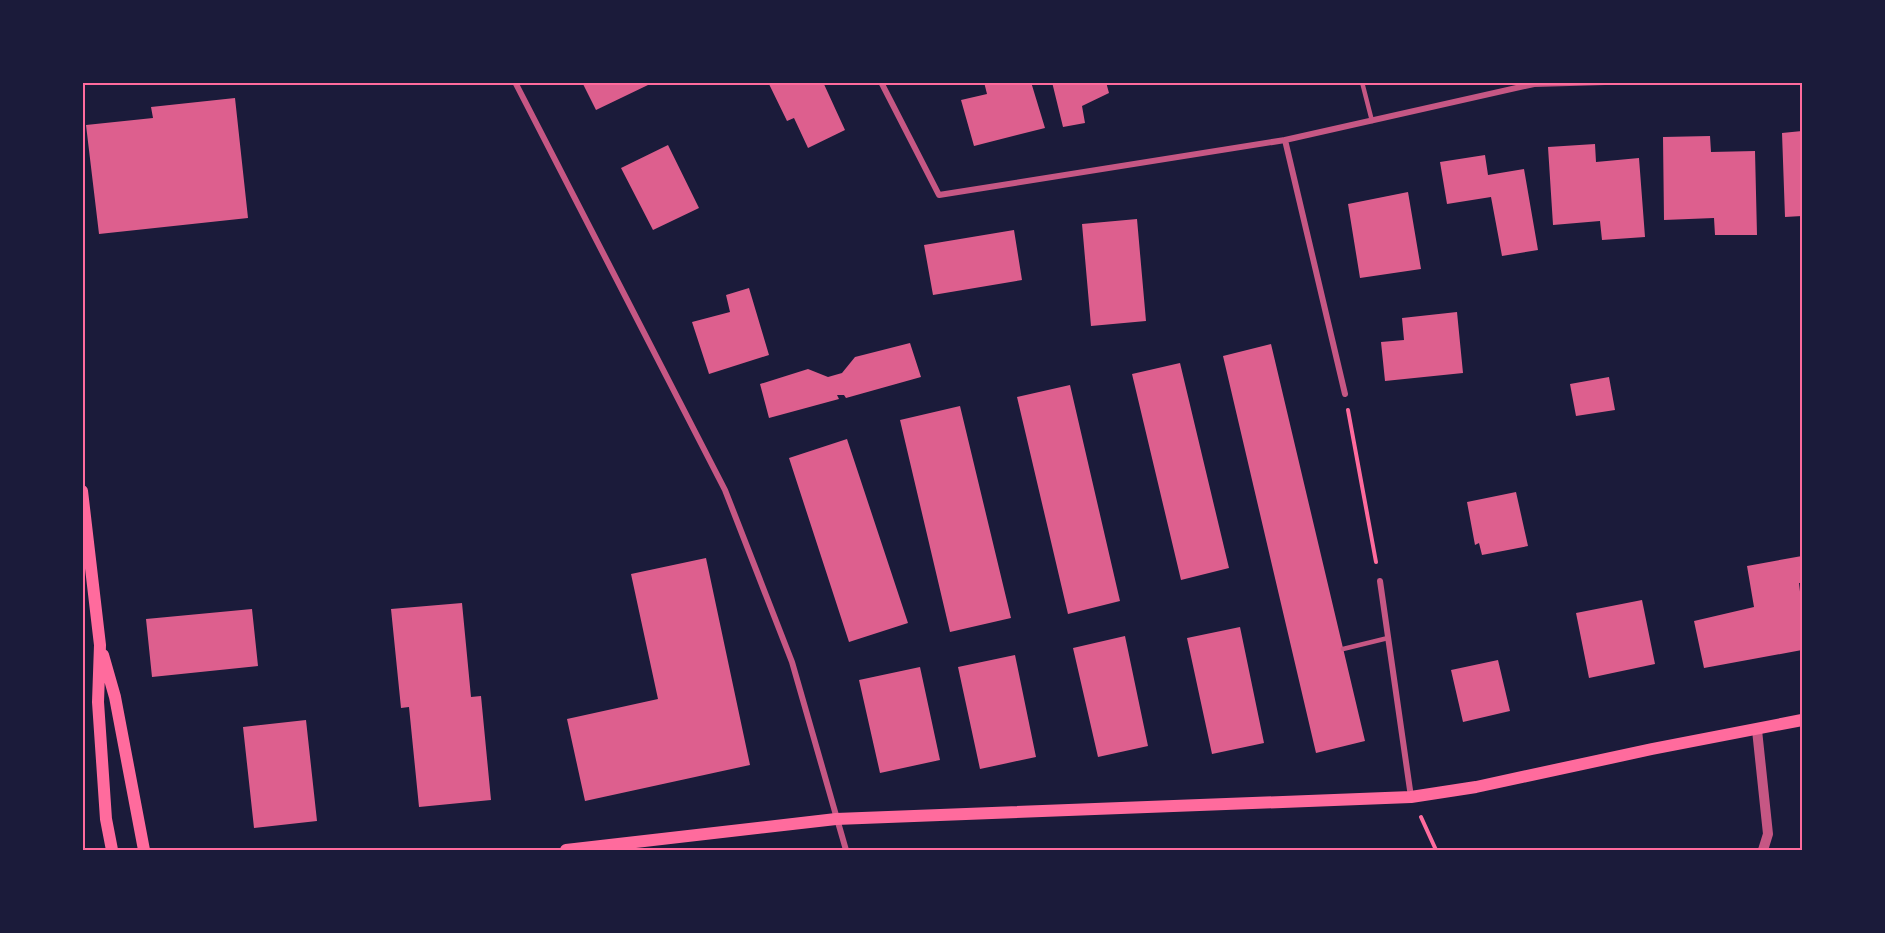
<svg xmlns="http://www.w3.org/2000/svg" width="1885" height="933" font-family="'Alegreya Sans',sans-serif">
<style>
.building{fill:#dd5f8e}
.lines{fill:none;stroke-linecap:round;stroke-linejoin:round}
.path{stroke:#ff6b9d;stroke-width:4}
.service{stroke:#c65784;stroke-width:4.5}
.minor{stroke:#c65784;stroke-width:6}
.tertiary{stroke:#c65784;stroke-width:10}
.secondary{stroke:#ff6b9d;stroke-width:12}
.neatline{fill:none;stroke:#ff6b9d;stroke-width:2}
</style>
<rect width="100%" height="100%" fill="#1b1b3a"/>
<!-- building -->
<path class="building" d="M 582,82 L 647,82 L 648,85 L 596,110 Z
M 768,82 L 823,82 L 845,130 L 808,148 L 794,118 L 787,121 Z
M 984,82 L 1031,82 L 1045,128 L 974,146 L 961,100 L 987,94 Z
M 1052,82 L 1106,82 L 1109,93 L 1082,106 L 1085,123 L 1063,127 Z
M 235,98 L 248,218 L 99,234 L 86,125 L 153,118 L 151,107 Z
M 1802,131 L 1802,216 L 1785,217 L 1782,133 Z
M 1710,136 L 1711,152 L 1755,151 L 1757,235 L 1715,235 L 1714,218 L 1664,220 L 1663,137 Z
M 1595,144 L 1596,162 L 1639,158 L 1645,237 L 1602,240 L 1600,221 L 1553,225 L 1548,147 Z
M 668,145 L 699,208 L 653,230 L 621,168 Z
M 1485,155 L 1488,175 L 1524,169 L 1538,250 L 1502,256 L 1491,197 L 1447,204 L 1440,162 Z
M 1408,192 L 1421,269 L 1360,278 L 1348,204 Z
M 1137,219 L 1146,321 L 1091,326 L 1082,224 Z
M 1014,230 L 1022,280 L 933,295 L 924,245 Z
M 749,288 L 769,355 L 709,374 L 692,322 L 730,312 L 726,295 Z
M 1457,312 L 1463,373 L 1385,381 L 1381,342 L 1404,340 L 1402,318 Z
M 910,343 L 921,377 L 846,398 L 844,395 L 837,395 L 839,399 L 769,418 L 760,384 L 808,369 L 828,377 L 842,373 L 855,357 Z
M 1271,344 L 1365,741 L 1316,753 L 1223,356 Z
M 1180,363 L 1229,568 L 1181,580 L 1132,374 Z
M 1609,377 L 1615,410 L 1576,416 L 1570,384 Z
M 1070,385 L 1120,601 L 1068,614 L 1017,397 Z
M 960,406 L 1011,618 L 950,632 L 900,420 Z
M 847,439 L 908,623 L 849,642 L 789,458 Z
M 1516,492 L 1528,546 L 1482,555 L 1479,543 L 1475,545 L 1467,502 Z
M 1802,556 L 1802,583 L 1799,583 L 1802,609 L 1802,650 L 1704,668 L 1694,621 L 1754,607 L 1747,566 Z
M 706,558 L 750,765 L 585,801 L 567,719 L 658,699 L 631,574 Z
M 1642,600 L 1655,664 L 1589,678 L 1576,613 Z
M 462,603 L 471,697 L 481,696 L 491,800 L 419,807 L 409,707 L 401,708 L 391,609 Z
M 252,609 L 258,666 L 152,677 L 146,619 Z
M 1240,627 L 1264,743 L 1212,754 L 1187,638 Z
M 1125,636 L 1148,746 L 1098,757 L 1073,648 Z
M 1015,655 L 1036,757 L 980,769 L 958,667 Z
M 1498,660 L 1510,711 L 1463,722 L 1451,670 Z
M 920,667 L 940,760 L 880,773 L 859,680 Z
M 306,720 L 317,821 L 254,828 L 243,727 Z"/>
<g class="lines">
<!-- path -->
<path class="path" d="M 1348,410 L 1376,562
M 1421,817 L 1436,850"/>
<!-- service -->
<path class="service" d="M 1362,82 L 1372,121
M 1343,649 L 1388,638"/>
<!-- minor -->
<path class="minor" d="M 515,82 L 725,490 L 792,662 L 846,850
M 881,82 L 939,195 L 1285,140 L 1534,84 L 1605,82
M 1285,140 L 1345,394
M 1380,581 L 1411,797"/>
<!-- tertiary -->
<path class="tertiary" d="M 1757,730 L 1768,834 L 1763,850"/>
<!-- secondary -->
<path class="secondary" d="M 82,491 L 100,645 L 98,702 L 106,819 L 112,850
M 103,655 L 115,697 L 144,850
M 566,850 L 836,819 L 1411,797 L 1476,787 L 1652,749 L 1802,720"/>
</g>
<!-- border -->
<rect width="1885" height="933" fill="none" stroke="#1b1b3a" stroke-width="168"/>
<rect x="84" y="84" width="1717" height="765" class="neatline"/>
</svg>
